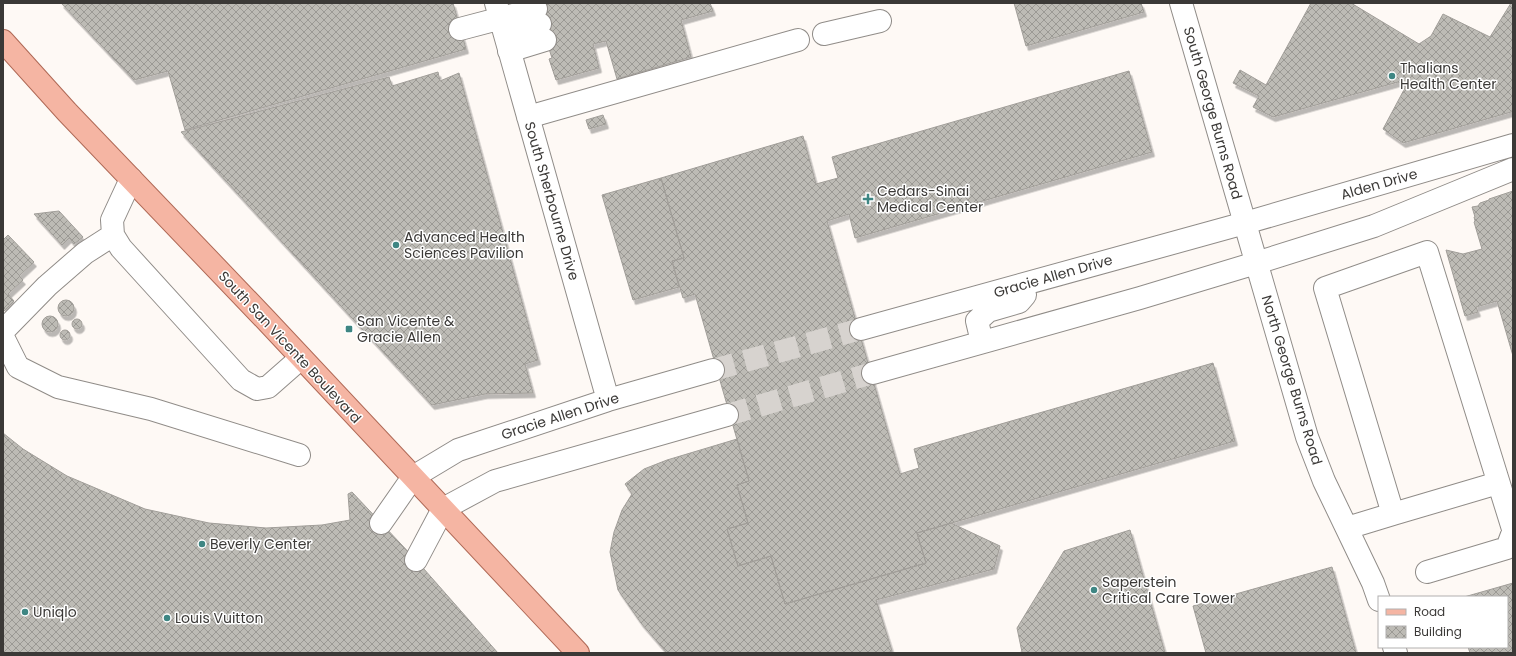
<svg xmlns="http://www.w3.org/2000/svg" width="1516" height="656" font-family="Poppins,sans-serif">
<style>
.building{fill:url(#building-cross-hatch);stroke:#a19e99;filter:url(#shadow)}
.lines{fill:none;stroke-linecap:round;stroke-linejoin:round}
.minor-tunnel{stroke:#d7d3cf;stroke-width:22;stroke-dasharray:22 11;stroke-linecap:butt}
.minor-casing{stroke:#908c88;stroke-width:24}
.major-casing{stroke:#af6956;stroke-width:24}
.minor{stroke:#fff;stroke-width:22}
.major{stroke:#f5b5a3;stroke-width:22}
.poi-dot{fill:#3e8683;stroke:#fff;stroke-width:1.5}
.labels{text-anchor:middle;stroke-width:3;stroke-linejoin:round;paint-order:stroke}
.poi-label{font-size:14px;fill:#3b3937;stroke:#fff;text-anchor:start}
.street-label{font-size:14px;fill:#3b3937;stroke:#fff}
</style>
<defs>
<pattern id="building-cross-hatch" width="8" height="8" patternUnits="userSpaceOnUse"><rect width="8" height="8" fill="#bdbbb5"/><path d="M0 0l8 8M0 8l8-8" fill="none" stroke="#9b9994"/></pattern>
<filter id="shadow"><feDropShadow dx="2.5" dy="4.5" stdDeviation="0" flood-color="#0004"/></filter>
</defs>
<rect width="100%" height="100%" fill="#fef9f5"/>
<!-- building -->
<path class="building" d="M 61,3 L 453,3 L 466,49 L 185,130 L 168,71 L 134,80 Z
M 534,3 L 710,3 L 713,11 L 681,20 L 691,57 L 617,79 L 606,41 L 593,44 L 599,68 L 556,80 L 549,59 L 552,58 Z
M 1014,3 L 1141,3 L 1144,12 L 1026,46 Z
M 1311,3 L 1351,3 L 1419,44 L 1431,36 L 1443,14 L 1490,37 L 1511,3 L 1513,3 L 1513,109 L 1511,112 L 1403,143 L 1383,129 L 1406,86 L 1398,82 L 1273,117 L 1253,107 L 1259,96 L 1233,83 L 1240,70 L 1266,85 Z
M 1129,71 L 1152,152 L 855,238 L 849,214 L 827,221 L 900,474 L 919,468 L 914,449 L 1213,363 L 1235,441 L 917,533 L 926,563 L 785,604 L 771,556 L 738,566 L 727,529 L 748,523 L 737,485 L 749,481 L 695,294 L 683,298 L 672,261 L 684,258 L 661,178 L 803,136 L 816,184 L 838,178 L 832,157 Z
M 438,72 L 440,81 L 459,73 L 538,360 L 525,364 L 533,393 L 485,394 L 432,405 L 181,132 L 389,77 L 392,86 Z
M 603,115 L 606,124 L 589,129 L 586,120 Z
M 661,178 L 684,258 L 672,261 L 679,287 L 633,300 L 602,195 Z
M 1513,191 L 1513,356 L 1497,301 L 1476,307 L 1478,312 L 1465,316 L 1446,250 L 1463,254 L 1482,249 L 1474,222 L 1475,221 L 1474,217 L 1475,217 L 1472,207 L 1478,206 L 1480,203 L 1489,200 L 1489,199 Z
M 59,211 L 83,237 L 74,244 L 69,238 L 62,245 L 34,214 Z
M 8,235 L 34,262 L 19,276 L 23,280 L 8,294 L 14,301 L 3,312 L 3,240 Z
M58 308a8 8 0 1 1 16 0a8 8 0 1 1-16 0Z
M42 324a8 8 0 1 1 16 0a8 8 0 1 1-16 0Z
M72 324a5 5 0 1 1 10 0a5 5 0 1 1-10 0Z
M60 335a5 5 0 1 1 10 0a5 5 0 1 1-10 0Z
M 3,433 L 23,449 L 67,476 L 145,509 L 209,523 L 266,528 L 322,525 L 350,520 L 348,494 L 352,492 L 416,560 L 498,653 L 3,653 Z
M 737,439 L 749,481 L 737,485 L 748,523 L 727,529 L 738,566 L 771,556 L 785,604 L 926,563 L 917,533 L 951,523 L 1000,546 L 994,569 L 876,600 L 892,651 L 887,653 L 667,653 L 641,623 L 618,590 L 610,552 L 614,532 L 622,510 L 632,494 L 625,484 L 644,469 L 667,460 Z
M 1130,530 L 1165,653 L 1017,653 L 1022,652 L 1017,628 L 1064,551 Z
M 1332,567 L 1356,653 L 1206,653 L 1193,606 Z
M 1513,583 L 1513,653 L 1470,653 L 1468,647 L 1507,647 L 1507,597 L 1464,597 Z"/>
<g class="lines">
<!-- minor-tunnel -->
<path class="minor-tunnel" d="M 713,370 L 861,329
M 727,415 L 873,373"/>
<!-- minor casing -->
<g class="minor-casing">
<path id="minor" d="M 496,3 L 608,400
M 1181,3 L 1307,437 L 1324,481 L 1373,583 L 1379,600
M 460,29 L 536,9
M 505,34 L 540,24
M 824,34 L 880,21
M 509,51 L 545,40
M 528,117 L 798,40
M 131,179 L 112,220 L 113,235 L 121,248 L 241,380 L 257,389 L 268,387 L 301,358
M 861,329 L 1245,223 L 1513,145
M 3,331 L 47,286 L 85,253 L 113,235
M 3,337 L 18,367 L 58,387 L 151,409 L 299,455
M 982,342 L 977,321 L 988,311 L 1019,302 L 1025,295
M 873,373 L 1140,298 L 1256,263 L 1374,226 L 1513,169
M 1393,514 L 1498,483
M 381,523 L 413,477 L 458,450 L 608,400 L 713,370
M 1347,528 L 1393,514 L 1325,288 L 1427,252 L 1513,529
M 416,560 L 443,509 L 495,481 L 727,415
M 1427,572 L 1507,548 L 1513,532
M 1394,647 L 1396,653"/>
</g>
<!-- major casing -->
<g class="major-casing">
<path id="major" d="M 3,41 L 67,112 L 266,320 L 578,653"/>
</g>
<!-- minor -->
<use href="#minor" class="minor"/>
<!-- major -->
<use href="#major" class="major"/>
</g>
<!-- markers -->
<g class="poi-dot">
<circle cx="1392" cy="76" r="4"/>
<path d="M866 193h4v4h4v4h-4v4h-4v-4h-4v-4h4z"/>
<circle cx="396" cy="245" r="4"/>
<rect x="345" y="325" width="8" height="8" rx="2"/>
<circle cx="202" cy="544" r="4"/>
<circle cx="1094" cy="590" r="4"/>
<circle cx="25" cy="612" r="4"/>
<circle cx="167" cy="618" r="4"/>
</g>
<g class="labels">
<!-- poi labels -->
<g class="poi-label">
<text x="1400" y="73">Thalians<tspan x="1400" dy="16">Health Center</tspan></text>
<text x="877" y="196">Cedars-Sinai<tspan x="877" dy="16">Medical Center</tspan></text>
<text x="404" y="242">Advanced Health<tspan x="404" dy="16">Sciences Pavilion</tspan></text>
<text x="357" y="326">San Vicente &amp;<tspan x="357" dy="16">Gracie Allen</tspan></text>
<text x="210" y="549">Beverly Center</text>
<text x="1102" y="587">Saperstein<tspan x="1102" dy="16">Critical Care Tower</tspan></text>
<text x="33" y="617">Uniqlo</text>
<text x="175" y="623">Louis Vuitton</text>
</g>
<!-- street labels -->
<g class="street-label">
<text transform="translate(1213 113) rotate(74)" y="5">South George Burns Road</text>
<text transform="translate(1379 184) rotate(-16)" y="5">Alden Drive</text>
<text transform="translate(552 201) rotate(74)" y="5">South Sherbourne Drive</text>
<text transform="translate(1053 276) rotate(-16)" y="5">Gracie Allen Drive</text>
<text transform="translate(290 347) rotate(47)" y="5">South San Vicente Boulevard</text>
<text transform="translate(1292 380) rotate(73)" y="5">North George Burns Road</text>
<text transform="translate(560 416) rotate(-18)" y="5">Gracie Allen Drive</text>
</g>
</g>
<!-- border -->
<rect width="1516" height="656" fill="none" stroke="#3b3937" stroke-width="8"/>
<!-- legend -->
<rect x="1378" y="596" width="130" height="52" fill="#ffffff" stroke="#b1b0af"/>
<rect x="1386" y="609" width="20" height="6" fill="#f5b5a3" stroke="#b1b0af"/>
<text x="1414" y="616" font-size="12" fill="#3b3937">Road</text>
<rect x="1386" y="626" width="20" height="12" fill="url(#building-cross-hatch)" stroke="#b1b0af"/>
<text x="1414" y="636" font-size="12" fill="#3b3937">Building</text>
</svg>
